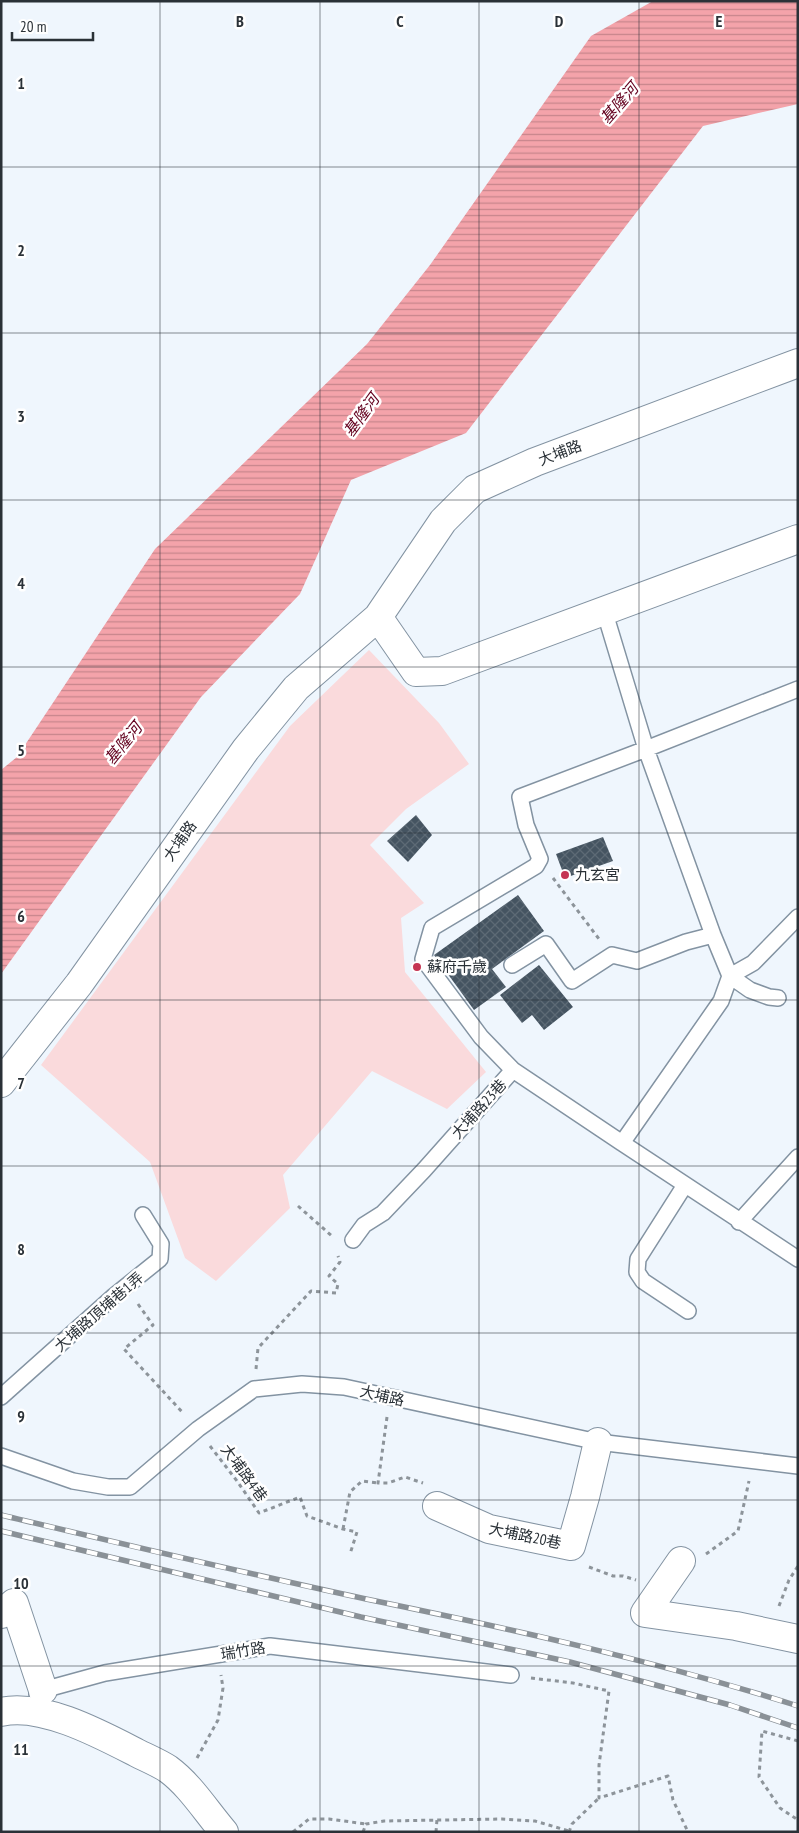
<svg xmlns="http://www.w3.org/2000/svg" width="799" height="1833" font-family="'PT Sans Narrow','Noto Sans TC',sans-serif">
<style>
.green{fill:#fadadc}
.water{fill:url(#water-rules)}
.building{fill:url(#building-cross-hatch)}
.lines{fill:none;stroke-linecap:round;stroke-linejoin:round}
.lane-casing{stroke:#8393a2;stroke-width:18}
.street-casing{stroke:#8393a2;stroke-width:30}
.path{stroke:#8d949a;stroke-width:3;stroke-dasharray:4 4;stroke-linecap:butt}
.lane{stroke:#fff;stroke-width:15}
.street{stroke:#fff;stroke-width:28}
.rail-casing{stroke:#8a9197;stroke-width:5.5}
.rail{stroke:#fff;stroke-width:4;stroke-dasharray:11;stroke-linecap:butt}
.grid{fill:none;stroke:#2a3137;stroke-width:1;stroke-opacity:0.55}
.poi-dot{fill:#c53553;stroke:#fff;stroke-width:2}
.labels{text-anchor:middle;stroke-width:5;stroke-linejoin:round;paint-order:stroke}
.street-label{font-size:15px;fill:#2a3137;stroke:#fff}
.poi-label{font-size:15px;fill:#2a3137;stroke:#fff;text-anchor:start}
.water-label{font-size:16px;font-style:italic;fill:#64021f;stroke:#fff}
.grid-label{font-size:16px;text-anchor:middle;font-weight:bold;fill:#2a3137;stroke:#fff;stroke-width:5;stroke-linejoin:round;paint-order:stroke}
</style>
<defs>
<pattern id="water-rules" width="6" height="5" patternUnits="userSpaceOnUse" patternTransform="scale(1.25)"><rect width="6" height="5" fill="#f4a3aa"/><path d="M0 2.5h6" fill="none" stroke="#c6858b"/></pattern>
<pattern id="building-cross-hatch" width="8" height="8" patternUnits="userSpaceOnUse" patternTransform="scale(1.25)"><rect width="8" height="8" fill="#455461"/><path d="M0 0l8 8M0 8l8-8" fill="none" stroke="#5d6a75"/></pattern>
</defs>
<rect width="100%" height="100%" fill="#eff6fd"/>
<!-- green -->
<path class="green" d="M 369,650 L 439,723 L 469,764 L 406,809 L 370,845 L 424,903 L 401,918 L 405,972 L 486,1072 L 447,1109 L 372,1071 L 283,1175 L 290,1208 L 216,1281 L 185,1258 L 150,1162 L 41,1065 L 290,726 Z"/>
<!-- water -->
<path class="water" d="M 653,1 L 798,1 L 798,104 L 703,126 L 466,433 L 351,480 L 300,594 L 201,697 L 1,974 L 1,770 L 17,757 L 155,549 L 367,344 L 430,265 L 591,36 Z"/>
<!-- building -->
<path class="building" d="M 416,815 L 432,835 L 408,862 L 387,841 Z
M 603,837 L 613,861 L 565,878 L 556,854 Z
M 518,895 L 544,931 L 492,969 L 506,987 L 474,1010 L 434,955 Z
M 539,965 L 573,1007 L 544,1030 L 532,1015 L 522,1023 L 500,995 Z"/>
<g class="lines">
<!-- lane casing -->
<g class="lane-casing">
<path id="lane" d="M 604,610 L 646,749 L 713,935 L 730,976 L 750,990 L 769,997 L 778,998
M 798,917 L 753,963 L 730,976 L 721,1001 L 622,1143 L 798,1259
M 512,965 L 546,944 L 572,981 L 612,955 L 637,961 L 686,942 L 713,935
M 513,1070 L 481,1037 L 423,959 L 432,928 L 536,866 L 540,859 L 526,825 L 520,797 L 646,749 L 798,689
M 685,1185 L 638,1259 L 637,1272 L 643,1281 L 688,1311
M 739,1222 L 798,1157
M 353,1240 L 364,1225 L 383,1213 L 424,1170 L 513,1070 L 622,1143
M 1,1397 L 114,1296 L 160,1259 L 161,1244 L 143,1215
M 1,1456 L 73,1481 L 108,1487 L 130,1487 L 198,1429 L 254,1389 L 302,1384 L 344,1387 L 598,1442 L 798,1466
M 37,1694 L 43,1690 L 105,1673 L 270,1646 L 511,1675"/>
</g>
<!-- street casing -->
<g class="street-casing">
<path id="street" d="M 378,617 L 416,672 L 442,671 L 798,539
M 1,1083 L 79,984 L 246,749 L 296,688 L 378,617 L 443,521 L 475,489 L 535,462 L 798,363
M 437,1506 L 489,1529 L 571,1546 L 585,1497 L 598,1442
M 681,1561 L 645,1613 L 736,1626 L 798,1639
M 1,1614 L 14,1603 L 43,1690
M 1,1712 C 41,1702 102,1735 137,1753 C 147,1758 159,1763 168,1769 C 190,1785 206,1811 224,1832"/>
</g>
<!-- path -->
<path class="path" d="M 553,878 L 599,939
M 298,1206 L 333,1237
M 138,1304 L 153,1325 L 124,1349 L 184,1414
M 256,1369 L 258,1348 L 311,1291 L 336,1293 L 338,1284 L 329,1276 L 340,1262 L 338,1256
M 387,1417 L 378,1483 L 388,1483 L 405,1477 L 423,1483
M 210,1446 L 237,1481 L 259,1513 L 300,1497 L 307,1516 L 343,1529 L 357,1532 L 350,1554
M 343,1529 L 350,1492 L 362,1481 L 378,1483
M 706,1554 L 738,1531 L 749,1481
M 589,1567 L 613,1576 L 623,1576 L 636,1580
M 779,1606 L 789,1580 L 798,1566
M 531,1678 L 573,1683 L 609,1691 L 599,1765 L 599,1798 L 668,1776 L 673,1800 L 688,1832
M 798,1741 L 762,1731 L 759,1777 L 780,1808 L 798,1820
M 197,1758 L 218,1720 L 223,1688 L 221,1675
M 293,1832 L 309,1819 L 329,1819 L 366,1824
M 363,1832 L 366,1824 L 384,1821 L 502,1819 L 535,1821 L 569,1831
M 436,1832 L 437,1819
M 569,1832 L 572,1824 L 599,1798"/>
<!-- lane -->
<use href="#lane" class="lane"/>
<!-- street -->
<use href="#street" class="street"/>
<!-- rail casing -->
<g class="rail-casing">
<path id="rail" d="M 1,1515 C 123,1544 244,1573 366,1599 C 512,1629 656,1661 798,1706
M 1,1531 L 361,1617 L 570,1662 L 730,1705 L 798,1728"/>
</g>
<!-- rail -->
<use href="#rail" class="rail"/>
</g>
<!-- grid -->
<path class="grid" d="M 160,1 L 160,1832M 320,1 L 320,1832M 479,1 L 479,1832M 639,1 L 639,1832M 1,167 L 798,167M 1,333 L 798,333M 1,500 L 798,500M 1,667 L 798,667M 1,833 L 798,833M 1,1000 L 798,1000M 1,1166 L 798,1166M 1,1333 L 798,1333M 1,1500 L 798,1500M 1,1666 L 798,1666"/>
<!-- markers -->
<g class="poi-dot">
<circle cx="565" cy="875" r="5"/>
<circle cx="417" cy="967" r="5"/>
</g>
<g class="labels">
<!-- street labels -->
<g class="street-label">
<text transform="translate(560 453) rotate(-21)" y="5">大埔路</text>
<text transform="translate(180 841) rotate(-55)" y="5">大埔路</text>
<text transform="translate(479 1109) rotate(-48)" y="5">大埔路23巷</text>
<text transform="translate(99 1312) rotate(-41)" y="5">大埔路頂埔巷1弄</text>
<text transform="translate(382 1396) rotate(13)" y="5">大埔路</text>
<text transform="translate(244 1473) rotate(54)" y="5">大埔路4巷</text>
<text transform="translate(525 1536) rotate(12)" y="5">大埔路20巷</text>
<text transform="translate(243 1651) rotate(-9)" y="5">瑞竹路</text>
</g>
<!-- poi labels -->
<g class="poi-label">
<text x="575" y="880">九玄宮</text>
<text x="427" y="972">蘇府千歲</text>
</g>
<!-- water labels -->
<g class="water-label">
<text transform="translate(619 103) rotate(-49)" y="6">基隆河</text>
<text transform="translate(361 415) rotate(-54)" y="6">基隆河</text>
<text transform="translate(123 743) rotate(-51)" y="6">基隆河</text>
</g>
</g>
<g class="grid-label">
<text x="240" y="27">B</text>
<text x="400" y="27">C</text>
<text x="559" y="27">D</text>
<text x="719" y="27">E</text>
<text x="21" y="89">1</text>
<text x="21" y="256">2</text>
<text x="21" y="422">3</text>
<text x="21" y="589">4</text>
<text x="21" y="756">5</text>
<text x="21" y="922">6</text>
<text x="21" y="1089">7</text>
<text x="21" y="1255">8</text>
<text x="21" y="1422">9</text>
<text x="21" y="1589">10</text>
<text x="21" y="1755">11</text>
</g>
<!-- border -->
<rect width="799" height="1833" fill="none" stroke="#2a3137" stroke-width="5"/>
<!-- scale -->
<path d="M12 32v8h81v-8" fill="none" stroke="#2a3137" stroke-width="2.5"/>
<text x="20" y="32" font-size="15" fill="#2a3137" stroke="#ffffff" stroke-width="4" paint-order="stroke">20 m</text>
</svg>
